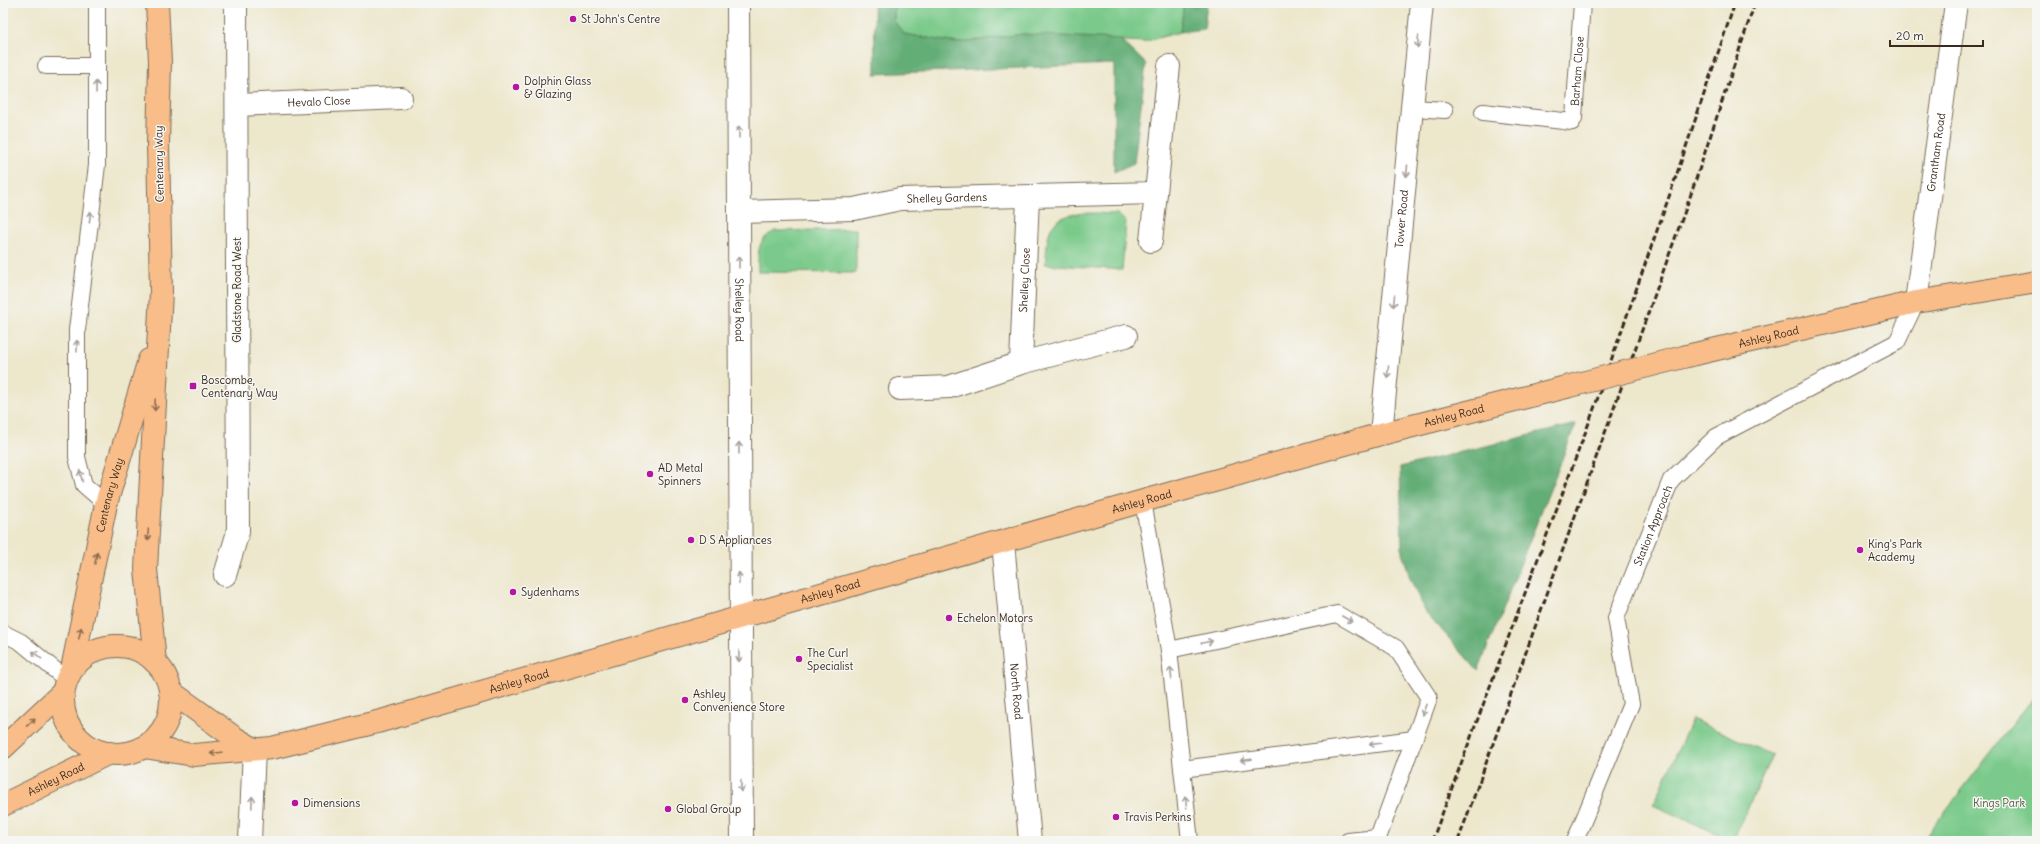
<svg xmlns="http://www.w3.org/2000/svg" width="2040" height="844" font-family="Delius,sans-serif">
<style>
.green{fill:#7bca8b;stroke:#5b7a54}
.forest{fill:#64ae77;stroke:#506c4a}
.lines{fill:none;stroke-linecap:round;stroke-linejoin:round}
.lane-casing{stroke:#796c5b;stroke-width:18}
.street-casing{stroke:#796c5b;stroke-width:24}
.primary-casing{stroke:#796c5b;stroke-width:24}
.lane{stroke:#fff;stroke-width:16}
.street{stroke:#fff;stroke-width:22}
.primary{stroke:#f8bd89;stroke-width:22}
.rail{stroke:#3b2a1e;stroke-width:3;stroke-dasharray:6 3;stroke-linecap:butt}
.primary-bridge-casing{stroke:#796c5b;stroke-width:24;stroke-linecap:butt}
.primary-bridge{stroke:#f8bd89;stroke-width:22}
.oneway{stroke:#a79f9a}
.oneway2{stroke:#906c4e}
.poi-dot{fill:#b5179e;stroke:#f6f6f2;stroke-width:1.5}
.labels{text-anchor:middle;stroke-width:3;stroke-linejoin:round;paint-order:stroke}
.poi-label{font-size:11px;fill:#3b2a1e;stroke:#f6f6f2;text-anchor:start}
.street-label{font-size:11px;fill:#3b2a1e;stroke:#f6f6f2}
.park-label{font-size:11px;fill:#4e5a3f;stroke:#f6f6f2}
</style>
<rect width="100%" height="100%" fill="#f6f6f2"/>
<filter id="ink" filterUnits="userSpaceOnUse"><feTurbulence type="fractalNoise" baseFrequency=".025" numOctaves="2"/><feDisplacementMap in="SourceGraphic" scale="8" xChannelSelector="R" yChannelSelector="G"/><feConvolveMatrix kernelMatrix="1 2 1 2 8 2 1 2 1" color-interpolation-filters="sRGB"/></filter>
<filter id="wash" filterUnits="userSpaceOnUse"><feTurbulence type="fractalNoise" baseFrequency=".012" numOctaves="4" result="noise"/><feDisplacementMap in="SourceGraphic" scale="16" xChannelSelector="R" yChannelSelector="G"/><feGaussianBlur stdDeviation="0.9" result="paint"/><feColorMatrix in="noise" values="0 0 0 0 0 0 0 0 0 0 0 0 0 0 0 0 0 1.4 0 .05"/><feComposite in="paint" operator="in"/></filter>
<g filter="url(#wash)">
<rect width="100%" height="100%" fill="#ede7cc"/>
<!-- green -->
<path class="green" d="M 895,3 L 1184,3 L 1180,32 L 1143,42 L 1023,34 L 957,43 L 904,34 L 894,21 Z
M 1118,214 L 1126,222 L 1122,270 L 1045,264 C 1047,254 1046,240 1050,231 C 1060,207 1097,214 1118,214 Z
M 856,229 L 856,273 L 758,272 C 758,253 756,240 775,231 Z
M 2037,693 L 2037,841 L 1922,841 Z
M 1692,719 L 1772,755 L 1733,841 L 1653,805 Z"/>
<!-- forest -->
<path class="forest" d="M 874,3 L 894,3 L 894,21 L 904,34 L 957,43 L 1023,34 L 1120,39 L 1146,64 L 1134,163 L 1114,172 L 1114,64 L 875,74 Z
M 1184,3 L 1207,3 L 1204,29 L 1180,32 Z
M 1576,424 L 1478,671 L 1424,610 L 1410,578 L 1402,552 L 1400,467 Z"/>
</g>
<g filter="url(#ink)">
<g class="lines">
<!-- lane casing -->
<g class="lane-casing">
<g id="lane">
<path d="M 97,3 L 97,165 L 77,330 L 77,457 L 84,485 L 106,504"/>
<path d="M 46,66 L 96,66"/>
<path d="M 1413,108 L 1445,110"/>
<path id="s1" d="M 1483,112 L 1572,122 L 1574,118 L 1582,3"/>
<path d="M 1143,501 L 1169,650 L 1190,841"/>
<path d="M 3,633 L 21,642 L 67,680"/>
<path d="M 1169,650 L 1337,614 L 1396,648 L 1429,698 L 1377,841"/>
<path d="M 1182,769 L 1414,739"/>
<path d="M 1348,841 L 1378,838"/>
<path id="s2" d="M 1575,841 L 1631,704 L 1616,618 L 1671,480 L 1716,437 L 1897,342 L 1916,302"/>
</g>
</g>
<!-- street casing -->
<g class="street-casing">
<g id="street">
<path id="s3" d="M 738,3 L 742,841"/>
<path id="s4" d="M 237,105 L 401,98"/>
<path id="s5" d="M 739,212 L 854,209 L 900,199 L 1156,193 L 1169,66"/>
<path d="M 1151,241 L 1156,193"/>
<path id="s6" d="M 1916,302 L 1956,3"/>
<path d="M 1021,363 L 1126,336"/>
<path id="s7" d="M 900,389 L 949,387 L 1021,363 L 1028,197"/>
<path id="s8" d="M 1381,434 L 1422,3"/>
<path id="s9" d="M 1003,542 L 1030,841"/>
<path d="M 225,575 L 238,532 L 236,3"/>
<path d="M 250,841 L 254,749"/>
</g>
</g>
<!-- primary casing -->
<g class="primary-casing">
<g id="primary">
<path id="s10" d="M 1687,356 L 1916,302 L 2037,282"/>
<circle cx="117" cy="700" r="54"/>
<path d="M 155,662 L 146,569 L 161,292 L 158,144 L 160,62 L 157,3"/>
<path id="s11" d="M 72,669 L 106,504 L 149,360"/>
<path d="M 170,691 L 235,738 L 254,749"/>
<path id="s12" d="M 144,747 L 194,755 L 272,748 L 381,721 L 1143,501 L 1381,434 L 1566,387"/>
<path d="M 3,748 L 63,692"/>
<path id="s13" d="M 3,805 L 109,753"/>
</g>
</g>
<!-- lane -->
<use href="#lane" class="lane"/>
<!-- street -->
<use href="#street" class="street"/>
<!-- primary -->
<use href="#primary" class="primary"/>
<!-- rail -->
<path class="rail" d="M 1432,841 L 1590,420 L 1671,191 L 1735,3
M 1458,841 L 1691,194 L 1755,3"/>
<!-- primary-bridge casing -->
<g class="primary-bridge-casing">
<path id="primary-bridge" d="M 1566,387 L 1687,356"/>
</g>
<!-- primary-bridge -->
<use href="#primary-bridge" class="primary-bridge"/>
</g>
<!-- one-way arrows -->
<defs><path id="oneway-shaft" d="M-6 0H5M1.5-3L5.5 0L1.5 3" fill="none" stroke-width="1.6" stroke-linecap="round" stroke-linejoin="round"/></defs>
<g class="oneway">
<use href="#oneway-shaft" transform="translate(1418 42) rotate(95)"/>
<use href="#oneway-shaft" transform="translate(96 87) rotate(-90)"/>
<use href="#oneway-shaft" transform="translate(739 132) rotate(-90)"/>
<use href="#oneway-shaft" transform="translate(1407 171) rotate(95)"/>
<use href="#oneway-shaft" transform="translate(90 217) rotate(-83)"/>
<use href="#oneway-shaft" transform="translate(739 262) rotate(-90)"/>
<use href="#oneway-shaft" transform="translate(1394 301) rotate(95)"/>
<use href="#oneway-shaft" transform="translate(77 346) rotate(-90)"/>
<use href="#oneway-shaft" transform="translate(1388 372) rotate(95)"/>
<use href="#oneway-shaft" transform="translate(739 448) rotate(-90)"/>
<use href="#oneway-shaft" transform="translate(81 476) rotate(-104)"/>
<use href="#oneway-shaft" transform="translate(739 578) rotate(-90)"/>
<use href="#oneway-shaft" transform="translate(1347 619) rotate(30)"/>
<use href="#oneway-shaft" transform="translate(1207 642) rotate(-12)"/>
<use href="#oneway-shaft" transform="translate(37 655) rotate(-140)"/>
<use href="#oneway-shaft" transform="translate(739 656) rotate(89)"/>
<use href="#oneway-shaft" transform="translate(1171 673) rotate(-96)"/>
<use href="#oneway-shaft" transform="translate(1424 710) rotate(110)"/>
<use href="#oneway-shaft" transform="translate(1375 744) rotate(173)"/>
<use href="#oneway-shaft" transform="translate(1246 760) rotate(173)"/>
<use href="#oneway-shaft" transform="translate(741 786) rotate(89)"/>
<use href="#oneway-shaft" transform="translate(252 802) rotate(-88)"/>
<use href="#oneway-shaft" transform="translate(1186 802) rotate(-96)"/>
</g>
<g class="oneway2">
<use href="#oneway-shaft" transform="translate(155 405) rotate(93)"/>
<use href="#oneway-shaft" transform="translate(148 535) rotate(93)"/>
<use href="#oneway-shaft" transform="translate(96 558) rotate(-79)"/>
<use href="#oneway-shaft" transform="translate(80 633) rotate(-78)"/>
<use href="#oneway-shaft" transform="translate(31 722) rotate(-43)"/>
<use href="#oneway-shaft" transform="translate(216 753) rotate(173)"/>
</g>
</g>
<!-- markers -->
<g class="poi-dot">
<circle cx="573" cy="19" r="4"/>
<circle cx="516" cy="87" r="4"/>
<rect x="189" y="382" width="8" height="8" rx="2"/>
<circle cx="650" cy="474" r="4"/>
<circle cx="691" cy="540" r="4"/>
<circle cx="1860" cy="550" r="4"/>
<circle cx="513" cy="592" r="4"/>
<circle cx="949" cy="618" r="4"/>
<circle cx="799" cy="659" r="4"/>
<circle cx="685" cy="700" r="4"/>
<circle cx="295" cy="803" r="4"/>
<circle cx="668" cy="809" r="4"/>
<circle cx="1116" cy="817" r="4"/>
</g>
<g class="labels">
<!-- poi labels -->
<g class="poi-label">
<text x="581" y="23">St John's Centre</text>
<text x="524" y="85">Dolphin Glass<tspan x="524" dy="13">&amp; Glazing</tspan></text>
<text x="201" y="384">Boscombe,<tspan x="201" dy="13">Centenary Way</tspan></text>
<text x="658" y="472">AD Metal<tspan x="658" dy="13">Spinners</tspan></text>
<text x="699" y="544">D S Appliances</text>
<text x="1868" y="548">King's Park<tspan x="1868" dy="13">Academy</tspan></text>
<text x="521" y="596">Sydenhams</text>
<text x="957" y="622">Echelon Motors</text>
<text x="807" y="657">The Curl<tspan x="807" dy="13">Specialist</tspan></text>
<text x="693" y="698">Ashley<tspan x="693" dy="13">Convenience Store</tspan></text>
<text x="303" y="807">Dimensions</text>
<text x="676" y="813">Global Group</text>
<text x="1124" y="821">Travis Perkins</text>
</g>
<!-- street labels -->
<g class="street-label">
<text dy="4" stroke="none"><textPath href="#s1" startOffset="141">Barham Close</textPath></text>
<text dy="4" stroke="none"><textPath href="#s4" startOffset="82">Hevalo Close</textPath></text>
<text dy="4" stroke="none"><textPath href="#s6" startOffset="151">Grantham Road</textPath></text>
<text transform="translate(159 164) rotate(-91)" y="4">Centenary Way</text>
<text dy="4" stroke="none"><textPath href="#s5" startOffset="209">Shelley Gardens</textPath></text>
<text dy="4" stroke="none"><textPath href="#s8" startOffset="216">Tower Road</textPath></text>
<text dy="4" stroke="none"><textPath href="#s7" startOffset="208">Shelley Close</textPath></text>
<text transform="translate(237 290) rotate(-90)" y="4">Gladstone Road West</text>
<text dy="4" stroke="none"><textPath href="#s3" startOffset="307">Shelley Road</textPath></text>
<text dy="4" stroke="none"><textPath href="#s10" startOffset="84">Ashley Road</textPath></text>
<text dy="4" stroke="none"><textPath href="#s12" startOffset="1357">Ashley Road</textPath></text>
<text dy="4" stroke="none"><textPath href="#s11" startOffset="178">Centenary Way</textPath></text>
<text dy="4" stroke="none"><textPath href="#s12" startOffset="1033">Ashley Road</textPath></text>
<text dy="4" stroke="none"><textPath href="#s2" startOffset="335">Station Approach</textPath></text>
<text dy="4" stroke="none"><textPath href="#s12" startOffset="709">Ashley Road</textPath></text>
<text dy="4" stroke="none"><textPath href="#s12" startOffset="385">Ashley Road</textPath></text>
<text dy="4" stroke="none"><textPath href="#s9" startOffset="150">North Road</textPath></text>
<text dy="4" stroke="none"><textPath href="#s13" startOffset="59">Ashley Road</textPath></text>
</g>
<!-- park labels -->
<g class="park-label">
<text x="1999" y="807">Kings Park</text>
</g>
</g>
<!-- margin -->
<rect width="2040" height="844" fill="none" stroke="#f6f6f2" stroke-width="16"/>
<!-- scale -->
<path d="M1890 40v6h93v-6" fill="none" stroke="#3b2a1e" stroke-width="2"/>
<text x="1896" y="40" font-size="12" fill="#3b2a1e" stroke="#f6f6f2" stroke-width="3" paint-order="stroke">20 m</text>
</svg>
